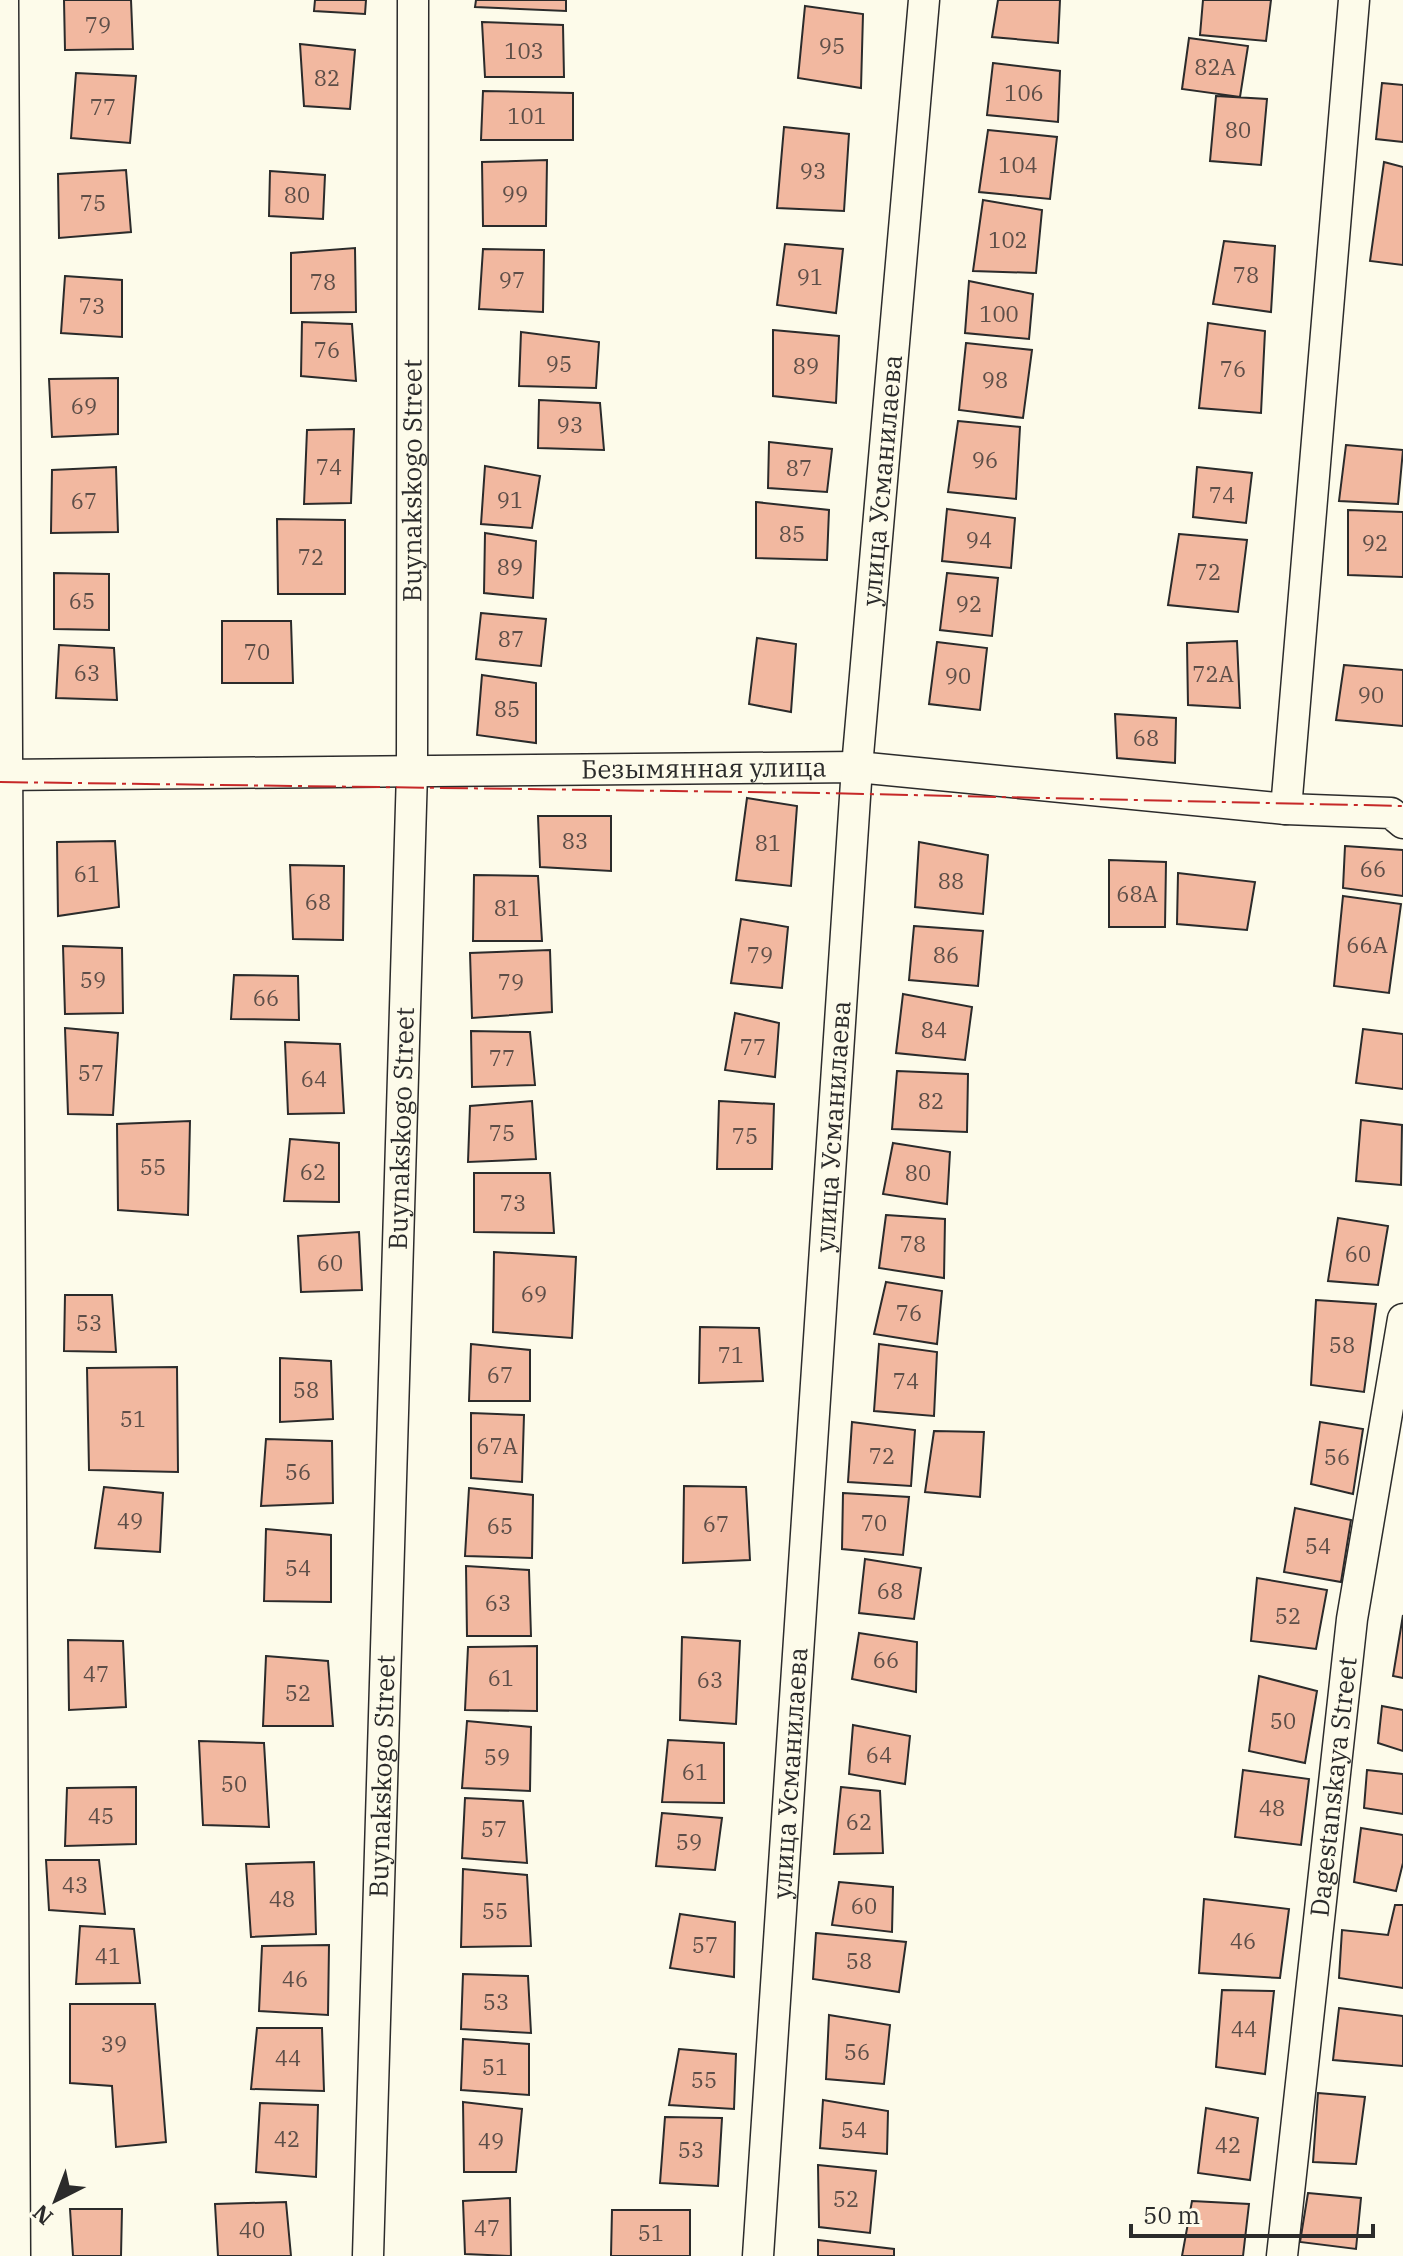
<svg xmlns="http://www.w3.org/2000/svg" width="1403" height="2256" font-family="'IBM Plex Serif',serif">
<style>
.building{fill:#f2b8a0;stroke:#2b2b2b;stroke-width:2}
.lines{fill:none;stroke-linecap:round;stroke-linejoin:round}
.street-casing{stroke:#2b2b2b;stroke-width:33}
.street{stroke:#fdfbea;stroke-width:30}
.power{stroke:#c62828;stroke-width:2;stroke-dasharray:28 6 4 6;stroke-linecap:butt}
.labels{text-anchor:middle;stroke-width:6;stroke-linejoin:round;paint-order:stroke}
.number-label{font-size:22px;fill:#5d4e48}
.street-label{font-size:26px;fill:#2b2b2b;stroke:#fdfbea}
</style>
<rect width="100%" height="100%" fill="#fdfbea"/>
<!-- building -->
<path class="building" d="M 64,0 L 131,0 L 133,49 L 65,50 Z
M 315,0 L 366,0 L 365,14 L 314,11 Z
M 476,0 L 566,0 L 566,11 L 475,7 Z
M 998,0 L 1060,0 L 1058,43 L 992,37 Z
M 1203,0 L 1271,0 L 1266,41 L 1200,35 Z
M 805,6 L 863,14 L 861,88 L 798,78 Z
M 482,22 L 563,25 L 564,77 L 485,77 Z
M 1189,38 L 1248,46 L 1240,97 L 1182,89 Z
M 300,44 L 355,50 L 350,109 L 304,106 Z
M 993,63 L 1060,71 L 1058,122 L 987,115 Z
M 76,73 L 136,76 L 130,143 L 71,138 Z
M 1382,83 L 1403,85 L 1403,142 L 1376,139 Z
M 483,91 L 573,93 L 573,140 L 481,140 Z
M 1216,96 L 1267,99 L 1261,165 L 1210,161 Z
M 784,127 L 849,134 L 844,211 L 777,208 Z
M 988,130 L 1057,137 L 1050,199 L 979,192 Z
M 547,160 L 546,226 L 483,226 L 482,162 Z
M 1384,162 L 1403,167 L 1403,265 L 1370,261 Z
M 126,170 L 131,232 L 59,238 L 58,174 Z
M 270,171 L 325,175 L 323,219 L 269,216 Z
M 983,200 L 1042,210 L 1036,273 L 973,271 Z
M 1224,241 L 1275,246 L 1271,312 L 1213,304 Z
M 785,244 L 843,249 L 836,313 L 777,305 Z
M 355,248 L 356,312 L 291,313 L 291,253 Z
M 483,249 L 544,250 L 543,312 L 479,309 Z
M 65,276 L 122,280 L 122,337 L 61,333 Z
M 969,281 L 1033,294 L 1029,339 L 965,333 Z
M 302,322 L 352,324 L 356,381 L 301,376 Z
M 1208,323 L 1265,331 L 1261,413 L 1199,408 Z
M 773,330 L 839,336 L 836,403 L 773,396 Z
M 521,332 L 599,342 L 596,388 L 519,386 Z
M 966,343 L 1032,350 L 1023,418 L 959,410 Z
M 118,378 L 118,434 L 52,437 L 49,379 Z
M 539,400 L 600,403 L 604,450 L 538,448 Z
M 958,421 L 1020,427 L 1016,499 L 948,492 Z
M 354,429 L 351,503 L 304,504 L 307,430 Z
M 769,442 L 832,449 L 827,492 L 768,488 Z
M 1346,445 L 1403,450 L 1398,504 L 1339,501 Z
M 485,466 L 540,476 L 532,528 L 481,524 Z
M 116,467 L 118,532 L 51,533 L 52,470 Z
M 1197,467 L 1252,473 L 1246,523 L 1193,517 Z
M 756,502 L 829,510 L 827,560 L 756,558 Z
M 947,509 L 1015,518 L 1011,568 L 942,561 Z
M 1348,510 L 1403,512 L 1403,577 L 1348,575 Z
M 277,519 L 345,520 L 345,594 L 278,594 Z
M 485,533 L 536,541 L 533,598 L 484,593 Z
M 1179,534 L 1247,540 L 1238,612 L 1168,605 Z
M 54,573 L 109,574 L 109,630 L 54,629 Z
M 947,573 L 998,578 L 992,636 L 940,630 Z
M 481,613 L 546,619 L 541,666 L 476,659 Z
M 222,621 L 291,621 L 293,683 L 222,683 Z
M 757,638 L 796,644 L 791,712 L 749,704 Z
M 1237,641 L 1240,708 L 1188,705 L 1187,643 Z
M 937,642 L 987,648 L 980,710 L 929,704 Z
M 59,645 L 114,648 L 117,700 L 56,698 Z
M 1344,665 L 1403,670 L 1403,726 L 1336,720 Z
M 482,675 L 536,683 L 536,743 L 477,735 Z
M 1115,714 L 1176,718 L 1175,763 L 1117,758 Z
M 747,798 L 797,806 L 791,886 L 736,880 Z
M 538,816 L 611,816 L 611,871 L 540,867 Z
M 115,841 L 119,907 L 58,916 L 57,842 Z
M 919,842 L 988,855 L 983,914 L 915,907 Z
M 1345,846 L 1403,850 L 1403,896 L 1343,888 Z
M 1109,860 L 1166,862 L 1165,927 L 1109,927 Z
M 290,865 L 344,866 L 343,940 L 293,939 Z
M 1178,873 L 1255,882 L 1247,930 L 1177,924 Z
M 474,875 L 538,876 L 542,941 L 473,941 Z
M 1343,896 L 1401,904 L 1389,993 L 1334,986 Z
M 741,919 L 788,927 L 782,988 L 731,983 Z
M 914,926 L 983,931 L 978,986 L 909,980 Z
M 63,946 L 122,948 L 123,1013 L 65,1014 Z
M 550,950 L 552,1012 L 472,1018 L 470,953 Z
M 234,975 L 298,976 L 299,1020 L 231,1019 Z
M 903,994 L 972,1007 L 965,1060 L 896,1053 Z
M 735,1013 L 779,1023 L 775,1077 L 725,1070 Z
M 65,1028 L 118,1033 L 113,1115 L 68,1114 Z
M 1363,1029 L 1403,1034 L 1403,1089 L 1356,1083 Z
M 471,1031 L 530,1032 L 535,1085 L 472,1087 Z
M 285,1042 L 340,1044 L 344,1113 L 288,1114 Z
M 897,1071 L 968,1074 L 967,1132 L 892,1129 Z
M 532,1101 L 536,1159 L 468,1162 L 470,1106 Z
M 719,1101 L 774,1104 L 772,1169 L 717,1169 Z
M 1361,1120 L 1402,1125 L 1401,1185 L 1356,1181 Z
M 190,1121 L 188,1215 L 118,1210 L 117,1124 Z
M 290,1139 L 339,1143 L 339,1202 L 284,1201 Z
M 893,1143 L 950,1152 L 947,1204 L 883,1194 Z
M 474,1173 L 550,1173 L 554,1233 L 474,1232 Z
M 886,1215 L 945,1219 L 944,1278 L 879,1268 Z
M 1338,1218 L 1388,1226 L 1378,1285 L 1328,1281 Z
M 359,1232 L 362,1290 L 301,1292 L 298,1236 Z
M 494,1252 L 576,1257 L 572,1338 L 493,1332 Z
M 886,1282 L 942,1291 L 937,1344 L 874,1334 Z
M 65,1295 L 112,1295 L 116,1352 L 64,1351 Z
M 1316,1300 L 1376,1304 L 1364,1392 L 1311,1385 Z
M 700,1327 L 759,1328 L 763,1381 L 699,1383 Z
M 471,1344 L 530,1350 L 530,1401 L 469,1401 Z
M 879,1344 L 937,1352 L 934,1416 L 874,1411 Z
M 280,1358 L 331,1361 L 333,1419 L 280,1422 Z
M 177,1367 L 178,1472 L 89,1470 L 87,1368 Z
M 471,1413 L 524,1415 L 522,1482 L 471,1478 Z
M 852,1422 L 915,1430 L 911,1486 L 848,1482 Z
M 1320,1422 L 1363,1429 L 1353,1494 L 1311,1484 Z
M 934,1431 L 984,1432 L 980,1497 L 925,1492 Z
M 266,1439 L 332,1441 L 333,1503 L 261,1506 Z
M 684,1486 L 746,1487 L 750,1560 L 683,1563 Z
M 104,1487 L 163,1493 L 160,1552 L 95,1548 Z
M 469,1488 L 533,1495 L 532,1558 L 465,1556 Z
M 843,1493 L 909,1497 L 903,1555 L 842,1549 Z
M 1295,1508 L 1351,1520 L 1341,1582 L 1284,1572 Z
M 266,1529 L 331,1535 L 331,1602 L 264,1601 Z
M 865,1559 L 921,1568 L 914,1619 L 859,1613 Z
M 466,1566 L 529,1570 L 531,1636 L 467,1636 Z
M 1257,1578 L 1327,1590 L 1316,1649 L 1251,1641 Z
M 1403,1615 L 1403,1678 L 1393,1676 Z
M 859,1633 L 917,1642 L 916,1692 L 852,1679 Z
M 682,1637 L 740,1641 L 736,1724 L 680,1720 Z
M 68,1640 L 123,1641 L 126,1707 L 69,1710 Z
M 537,1646 L 537,1711 L 465,1710 L 468,1647 Z
M 266,1656 L 328,1661 L 333,1726 L 263,1726 Z
M 1259,1676 L 1317,1691 L 1305,1763 L 1249,1751 Z
M 1382,1706 L 1403,1710 L 1403,1751 L 1378,1743 Z
M 467,1721 L 531,1727 L 530,1791 L 462,1788 Z
M 853,1725 L 910,1736 L 905,1784 L 849,1774 Z
M 668,1740 L 724,1743 L 724,1803 L 662,1802 Z
M 199,1741 L 264,1743 L 269,1827 L 203,1825 Z
M 1243,1770 L 1309,1779 L 1301,1845 L 1235,1837 Z
M 1367,1770 L 1403,1774 L 1403,1814 L 1364,1808 Z
M 136,1787 L 136,1844 L 65,1846 L 67,1788 Z
M 841,1787 L 880,1791 L 883,1853 L 834,1854 Z
M 465,1798 L 523,1801 L 527,1863 L 462,1858 Z
M 662,1813 L 722,1818 L 715,1870 L 656,1866 Z
M 1361,1828 L 1403,1835 L 1403,1863 L 1396,1891 L 1354,1882 Z
M 46,1860 L 99,1860 L 105,1914 L 49,1910 Z
M 314,1862 L 316,1934 L 251,1937 L 246,1864 Z
M 463,1869 L 527,1875 L 531,1946 L 461,1947 Z
M 839,1882 L 893,1887 L 892,1932 L 832,1925 Z
M 1204,1899 L 1289,1909 L 1280,1978 L 1199,1973 Z
M 1395,1905 L 1403,1905 L 1403,1988 L 1339,1978 L 1342,1930 L 1388,1935 Z
M 680,1914 L 735,1922 L 734,1977 L 670,1968 Z
M 80,1926 L 134,1929 L 140,1983 L 76,1984 Z
M 816,1933 L 906,1942 L 899,1992 L 813,1979 Z
M 329,1945 L 328,2015 L 259,2011 L 262,1946 Z
M 463,1974 L 528,1976 L 531,2033 L 461,2029 Z
M 1222,1990 L 1274,1991 L 1265,2074 L 1216,2067 Z
M 70,2004 L 155,2004 L 166,2142 L 116,2147 L 112,2086 L 70,2083 Z
M 1339,2008 L 1403,2016 L 1403,2066 L 1333,2060 Z
M 829,2015 L 890,2025 L 884,2084 L 826,2079 Z
M 257,2028 L 322,2028 L 324,2091 L 251,2089 Z
M 463,2039 L 529,2044 L 529,2095 L 461,2090 Z
M 679,2049 L 736,2054 L 734,2109 L 669,2105 Z
M 1318,2093 L 1365,2097 L 1356,2164 L 1313,2162 Z
M 823,2100 L 888,2111 L 887,2154 L 820,2148 Z
M 463,2102 L 522,2109 L 516,2172 L 464,2172 Z
M 260,2103 L 318,2105 L 316,2177 L 256,2172 Z
M 1206,2108 L 1258,2118 L 1250,2180 L 1198,2173 Z
M 665,2117 L 722,2118 L 718,2186 L 660,2183 Z
M 818,2165 L 876,2171 L 870,2233 L 819,2227 Z
M 1308,2193 L 1361,2198 L 1356,2249 L 1300,2242 Z
M 510,2198 L 511,2256 L 465,2254 L 463,2201 Z
M 1192,2201 L 1249,2204 L 1243,2256 L 1182,2256 Z
M 286,2202 L 291,2256 L 218,2256 L 215,2204 Z
M 70,2209 L 122,2209 L 121,2256 L 73,2256 Z
M 612,2210 L 690,2210 L 690,2256 L 611,2256 Z
M 818,2240 L 894,2249 L 894,2256 L 818,2256 Z"/>
<g class="lines">
<!-- street casing -->
<g class="street-casing">
<g id="street">
<path d="M 3,0 L 15,2256"/>
<path id="s1" d="M 0,775 L 857,767 L 1286,809 L 1391,813 L 1403,823"/>
<path d="M 1286,809 L 1354,0"/>
<path id="s2" d="M 368,2256 L 412,772 L 413,0"/>
<path id="s3" d="M 758,2256 L 857,767 L 924,0"/>
<path id="s4" d="M 1282,2256 L 1352,1619 L 1403,1319"/>
</g>
</g>
<!-- street -->
<use href="#street" class="street"/>
<!-- power -->
<path class="power" d="M 0,782 L 821,793 L 1403,806"/>
</g>
<g class="labels">
<!-- number labels -->
<g class="number-label">
<text x="98" y="33">79</text>
<text x="832" y="54">95</text>
<text x="524" y="59">103</text>
<text x="1215" y="75">82А</text>
<text x="327" y="86">82</text>
<text x="1024" y="101">106</text>
<text x="103" y="115">77</text>
<text x="527" y="124">101</text>
<text x="1238" y="138">80</text>
<text x="1018" y="173">104</text>
<text x="813" y="179">93</text>
<text x="515" y="202">99</text>
<text x="297" y="203">80</text>
<text x="93" y="211">75</text>
<text x="1008" y="248">102</text>
<text x="1246" y="283">78</text>
<text x="810" y="285">91</text>
<text x="512" y="288">97</text>
<text x="323" y="290">78</text>
<text x="92" y="314">73</text>
<text x="999" y="322">100</text>
<text x="327" y="358">76</text>
<text x="559" y="372">95</text>
<text x="806" y="374">89</text>
<text x="1233" y="377">76</text>
<text x="995" y="388">98</text>
<text x="84" y="414">69</text>
<text x="570" y="433">93</text>
<text x="985" y="468">96</text>
<text x="329" y="475">74</text>
<text x="799" y="476">87</text>
<text x="1222" y="503">74</text>
<text x="510" y="508">91</text>
<text x="84" y="509">67</text>
<text x="792" y="542">85</text>
<text x="979" y="548">94</text>
<text x="1375" y="551">92</text>
<text x="311" y="565">72</text>
<text x="510" y="575">89</text>
<text x="1208" y="580">72</text>
<text x="82" y="609">65</text>
<text x="969" y="612">92</text>
<text x="511" y="647">87</text>
<text x="257" y="660">70</text>
<text x="87" y="681">63</text>
<text x="1213" y="682">72А</text>
<text x="958" y="684">90</text>
<text x="1371" y="703">90</text>
<text x="507" y="717">85</text>
<text x="1146" y="746">68</text>
<text x="575" y="849">83</text>
<text x="768" y="851">81</text>
<text x="1373" y="877">66</text>
<text x="87" y="882">61</text>
<text x="951" y="889">88</text>
<text x="1137" y="902">68А</text>
<text x="318" y="910">68</text>
<text x="507" y="916">81</text>
<text x="1367" y="953">66А</text>
<text x="760" y="963">79</text>
<text x="946" y="963">86</text>
<text x="93" y="988">59</text>
<text x="511" y="990">79</text>
<text x="266" y="1006">66</text>
<text x="934" y="1038">84</text>
<text x="753" y="1055">77</text>
<text x="502" y="1066">77</text>
<text x="91" y="1081">57</text>
<text x="314" y="1087">64</text>
<text x="931" y="1109">82</text>
<text x="502" y="1141">75</text>
<text x="745" y="1144">75</text>
<text x="153" y="1175">55</text>
<text x="313" y="1180">62</text>
<text x="918" y="1181">80</text>
<text x="513" y="1211">73</text>
<text x="913" y="1252">78</text>
<text x="1358" y="1262">60</text>
<text x="330" y="1271">60</text>
<text x="534" y="1302">69</text>
<text x="909" y="1321">76</text>
<text x="89" y="1331">53</text>
<text x="1342" y="1353">58</text>
<text x="731" y="1363">71</text>
<text x="500" y="1383">67</text>
<text x="906" y="1389">74</text>
<text x="306" y="1398">58</text>
<text x="133" y="1427">51</text>
<text x="497" y="1454">67А</text>
<text x="882" y="1464">72</text>
<text x="1337" y="1465">56</text>
<text x="298" y="1480">56</text>
<text x="130" y="1529">49</text>
<text x="874" y="1531">70</text>
<text x="716" y="1532">67</text>
<text x="500" y="1534">65</text>
<text x="1318" y="1554">54</text>
<text x="298" y="1576">54</text>
<text x="890" y="1599">68</text>
<text x="498" y="1611">63</text>
<text x="1288" y="1624">52</text>
<text x="886" y="1668">66</text>
<text x="96" y="1682">47</text>
<text x="501" y="1686">61</text>
<text x="710" y="1688">63</text>
<text x="298" y="1701">52</text>
<text x="1283" y="1729">50</text>
<text x="879" y="1763">64</text>
<text x="497" y="1765">59</text>
<text x="695" y="1780">61</text>
<text x="234" y="1792">50</text>
<text x="1272" y="1816">48</text>
<text x="101" y="1824">45</text>
<text x="859" y="1830">62</text>
<text x="494" y="1837">57</text>
<text x="689" y="1850">59</text>
<text x="75" y="1893">43</text>
<text x="282" y="1907">48</text>
<text x="864" y="1914">60</text>
<text x="495" y="1919">55</text>
<text x="1243" y="1949">46</text>
<text x="705" y="1953">57</text>
<text x="108" y="1964">41</text>
<text x="859" y="1969">58</text>
<text x="295" y="1987">46</text>
<text x="496" y="2010">53</text>
<text x="1244" y="2037">44</text>
<text x="114" y="2052">39</text>
<text x="857" y="2060">56</text>
<text x="288" y="2066">44</text>
<text x="495" y="2075">51</text>
<text x="704" y="2088">55</text>
<text x="854" y="2138">54</text>
<text x="287" y="2147">42</text>
<text x="491" y="2149">49</text>
<text x="1228" y="2153">42</text>
<text x="691" y="2158">53</text>
<text x="846" y="2207">52</text>
<text x="487" y="2236">47</text>
<text x="252" y="2238">40</text>
<text x="651" y="2241">51</text>
</g>
<!-- street labels -->
<g class="street-label">
<text dy="9" stroke="none"><textPath href="#s2" startOffset="1776">Buynakskogo Street</textPath></text>
<text dy="9" stroke="none"><textPath href="#s3" startOffset="1780">улица Усманилаева</textPath></text>
<text dy="9" stroke="none"><textPath href="#s1" startOffset="704">Безымянная улица</textPath></text>
<text dy="9" stroke="none"><textPath href="#s3" startOffset="1132">улица Усманилаева</textPath></text>
<text dy="9" stroke="none"><textPath href="#s2" startOffset="1128">Buynakskogo Street</textPath></text>
<text dy="9" stroke="none"><textPath href="#s3" startOffset="484">улица Усманилаева</textPath></text>
<text dy="9" stroke="none"><textPath href="#s2" startOffset="480">Buynakskogo Street</textPath></text>
<text dy="9" stroke="none"><textPath href="#s4" startOffset="472">Dagestanskaya Street</textPath></text>
</g>
</g>
<!-- north arrow -->
<g transform="translate(56 2200) rotate(222)" stroke="#fdfbea" stroke-width="6" paint-order="stroke">
<path d="M0-6L14 30L0 20L-14 30Z" fill="#2b2b2b"/>
<text y="-12" font-size="22" font-weight="bold" text-anchor="middle" fill="#2b2b2b">N</text>
</g>
<!-- scale -->
<path d="M1131 2224v12h242v-12" fill="none" stroke="#2b2b2b" stroke-width="4"/>
<text x="1143" y="2224" font-size="24" fill="#2b2b2b" stroke="#fdfbea" stroke-width="6" paint-order="stroke">50 m</text>
</svg>
